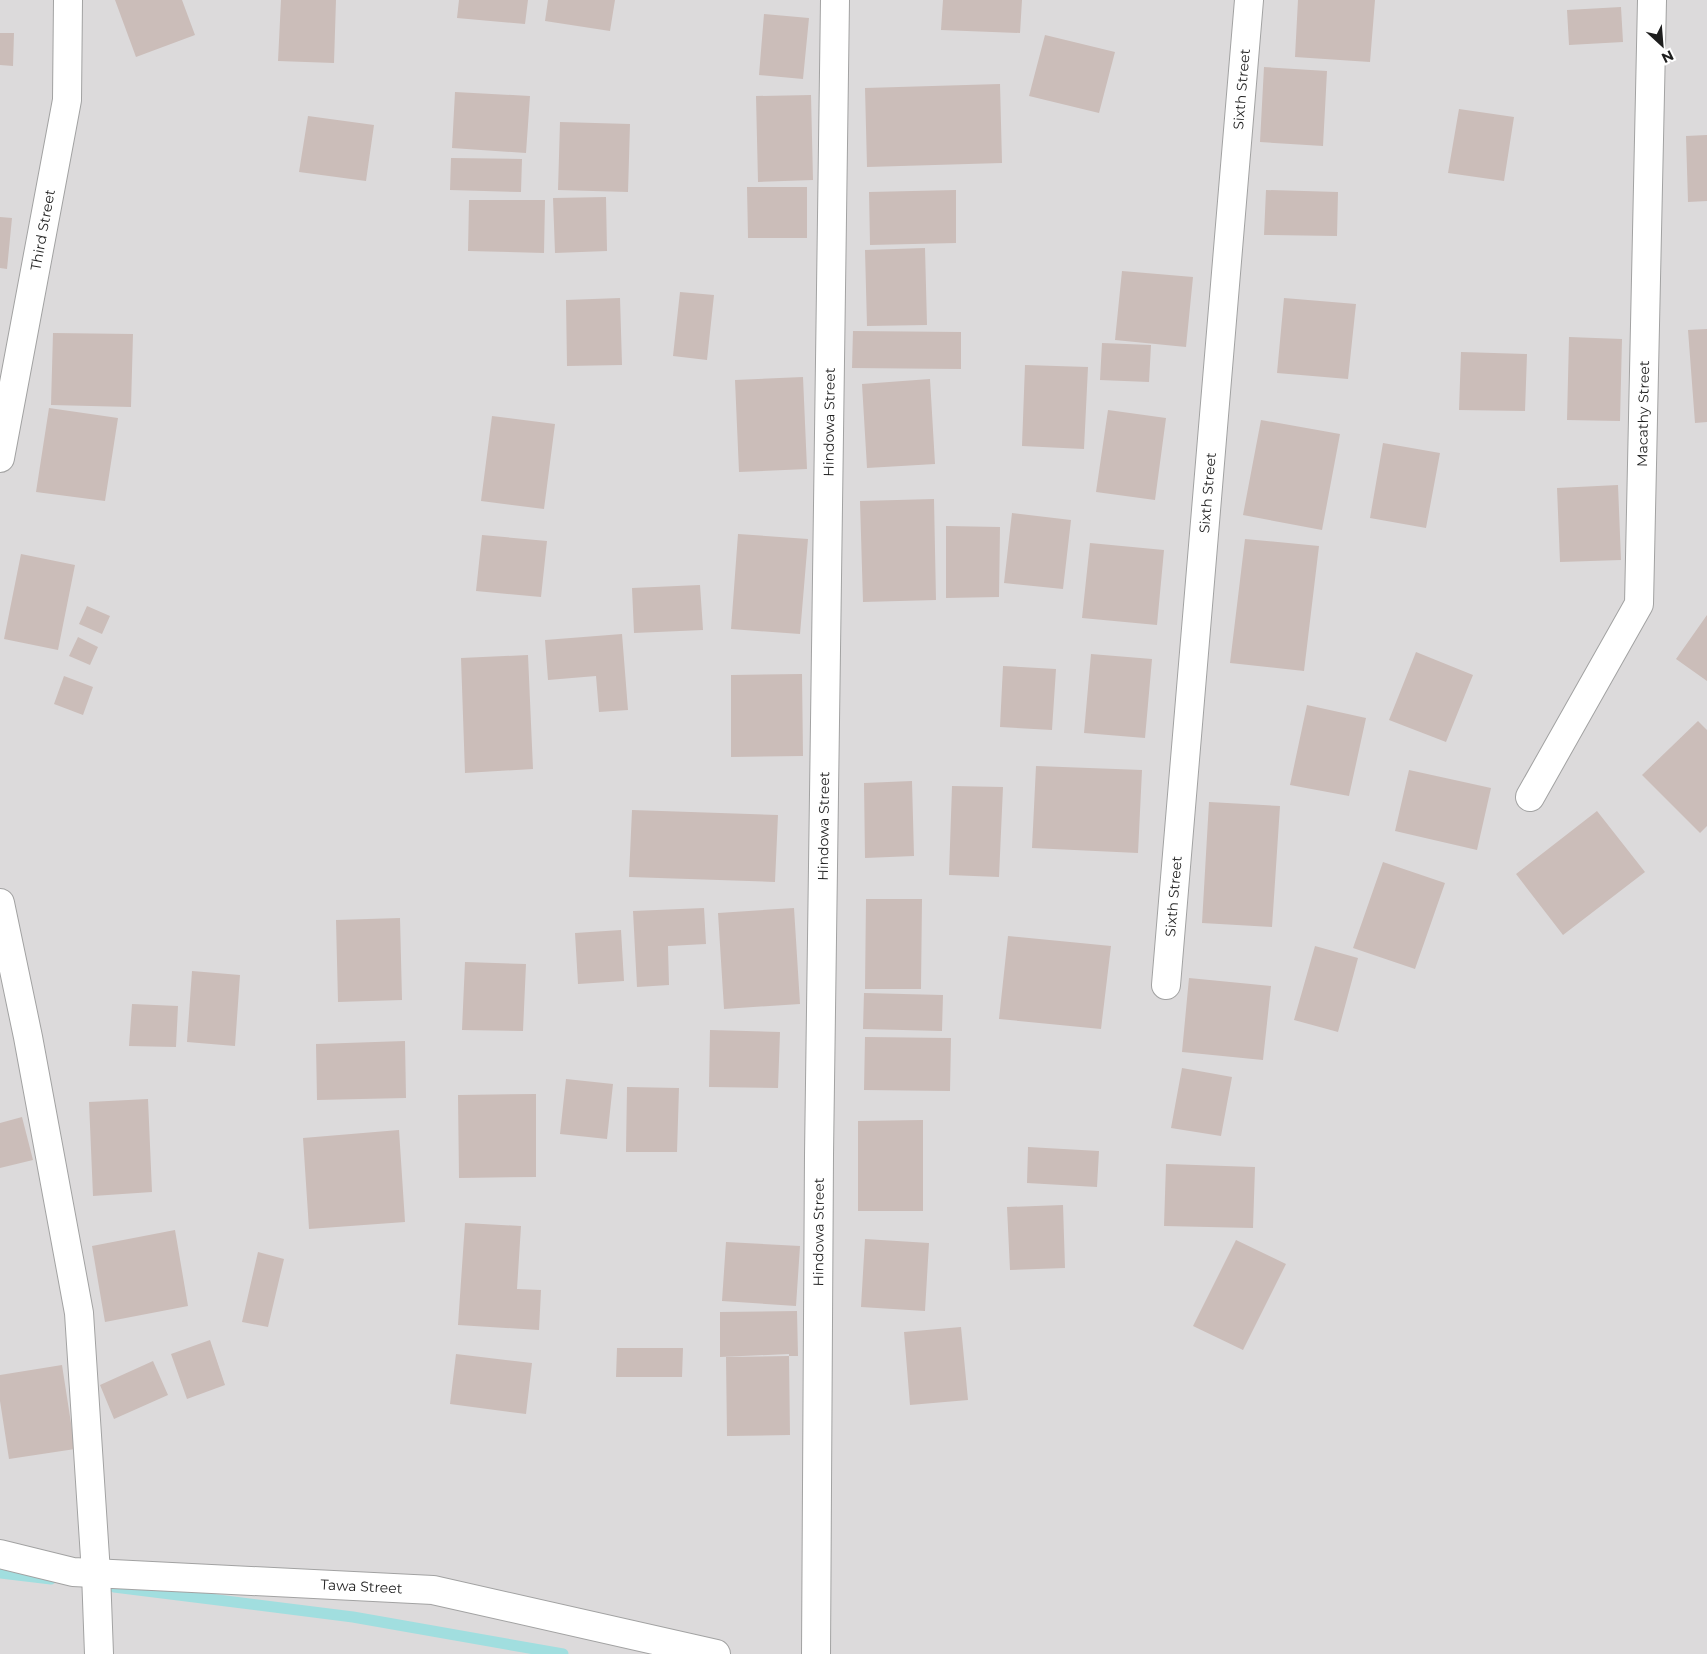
<svg xmlns="http://www.w3.org/2000/svg" width="1707" height="1654" font-family="Montserrat,sans-serif">
<style>
.residential{fill:#dcdadb}
.lines{fill:none;stroke-linecap:round;stroke-linejoin:round}
.stream{stroke:#a1dedf;stroke-width:11}
.building{fill:#cbbdb9}
.minor-casing{stroke:#a2a2a2;stroke-width:30}
.minor{stroke:#fff;stroke-width:28}
.labels{text-anchor:middle;stroke-width:4.5;stroke-linejoin:round;paint-order:stroke}
.street-label{font-size:14px;fill:#1e1e1e;stroke:#fff}
</style>
<rect width="100%" height="100%" fill="#efe9e3"/>
<!-- residential -->
<path class="residential" d="M 0,0 L 1707,0 L 1707,1654 L 0,1654 Z"/>
<g class="lines">
<!-- stream -->
<path class="stream" d="M 0,1573 L 51,1579
M 114,1587 L 353,1617 L 563,1654"/>
</g>
<!-- building -->
<path class="building" d="M 115,0 L 182,0 L 195,35 L 136,57 Z
M 281,0 L 336,0 L 334,63 L 278,61 Z
M 459,0 L 528,0 L 525,24 L 457,18 Z
M 548,0 L 615,0 L 610,31 L 545,21 Z
M 943,0 L 1022,0 L 1020,33 L 941,30 Z
M 1298,0 L 1375,0 L 1370,62 L 1295,57 Z
M 1621,7 L 1623,42 L 1569,45 L 1567,10 Z
M 764,14 L 809,18 L 803,79 L 759,75 Z
M 0,33 L 14,33 L 13,66 L 0,65 Z
M 1045,35 L 1115,52 L 1099,113 L 1029,96 Z
M 1264,67 L 1327,71 L 1323,146 L 1260,142 Z
M 1000,84 L 1002,163 L 867,167 L 865,88 Z
M 455,92 L 530,96 L 526,153 L 452,148 Z
M 811,95 L 813,180 L 758,182 L 756,96 Z
M 1459,109 L 1514,117 L 1504,181 L 1448,173 Z
M 308,116 L 374,125 L 366,181 L 299,172 Z
M 560,122 L 630,124 L 628,192 L 558,190 Z
M 1707,135 L 1707,201 L 1688,202 L 1686,136 Z
M 451,158 L 522,159 L 521,192 L 450,190 Z
M 747,187 L 807,187 L 807,238 L 748,238 Z
M 956,190 L 956,243 L 870,245 L 869,192 Z
M 1266,190 L 1338,192 L 1337,236 L 1264,235 Z
M 606,197 L 607,251 L 555,253 L 553,198 Z
M 469,200 L 545,200 L 544,253 L 468,251 Z
M 0,217 L 12,218 L 7,269 L 0,268 Z
M 925,248 L 927,325 L 867,326 L 865,250 Z
M 1122,271 L 1193,277 L 1186,347 L 1115,340 Z
M 680,292 L 714,295 L 707,360 L 673,356 Z
M 620,298 L 622,365 L 567,366 L 566,300 Z
M 1284,298 L 1356,304 L 1348,379 L 1277,373 Z
M 1707,329 L 1707,422 L 1695,423 L 1688,330 Z
M 853,331 L 961,332 L 961,369 L 852,368 Z
M 53,333 L 133,334 L 131,407 L 51,405 Z
M 1569,337 L 1622,339 L 1620,421 L 1567,420 Z
M 1102,343 L 1151,345 L 1149,382 L 1100,380 Z
M 1461,352 L 1527,354 L 1525,411 L 1459,410 Z
M 1025,365 L 1088,367 L 1084,449 L 1022,446 Z
M 803,377 L 807,469 L 739,472 L 735,380 Z
M 930,379 L 935,464 L 867,468 L 862,384 Z
M 49,408 L 118,418 L 105,501 L 36,492 Z
M 1108,410 L 1166,418 L 1155,500 L 1096,492 Z
M 492,416 L 555,424 L 544,509 L 481,501 Z
M 1261,420 L 1340,434 L 1322,530 L 1243,515 Z
M 1383,443 L 1440,453 L 1426,528 L 1370,518 Z
M 1618,485 L 1621,560 L 1560,562 L 1557,488 Z
M 934,499 L 936,600 L 863,602 L 860,501 Z
M 1012,513 L 1071,520 L 1063,589 L 1004,583 Z
M 946,526 L 1000,527 L 999,597 L 946,598 Z
M 738,534 L 808,539 L 800,634 L 731,629 Z
M 482,535 L 547,541 L 541,597 L 476,591 Z
M 1245,539 L 1319,546 L 1304,671 L 1230,663 Z
M 1090,543 L 1164,550 L 1157,625 L 1082,618 Z
M 21,554 L 75,565 L 58,650 L 4,639 Z
M 700,585 L 703,630 L 634,633 L 632,588 Z
M 87,606 L 110,616 L 102,634 L 79,624 Z
M 1707,615 L 1707,681 L 1676,659 Z
M 622,634 L 628,710 L 599,712 L 596,676 L 548,680 L 545,640 Z
M 78,637 L 98,647 L 90,665 L 69,656 Z
M 1416,652 L 1473,675 L 1446,742 L 1389,720 Z
M 1091,654 L 1152,659 L 1145,738 L 1084,733 Z
M 528,655 L 533,769 L 465,773 L 461,658 Z
M 1003,666 L 1056,669 L 1052,730 L 1000,727 Z
M 802,674 L 803,756 L 731,757 L 731,675 Z
M 64,676 L 93,687 L 83,715 L 54,704 Z
M 1307,705 L 1366,718 L 1349,796 L 1290,785 Z
M 1698,721 L 1707,730 L 1707,826 L 1700,833 L 1642,775 Z
M 1036,766 L 1142,770 L 1138,853 L 1032,848 Z
M 1409,770 L 1491,788 L 1477,850 L 1395,831 Z
M 912,781 L 914,856 L 865,858 L 864,783 Z
M 952,786 L 1003,787 L 999,877 L 949,875 Z
M 1209,802 L 1280,806 L 1272,927 L 1202,923 Z
M 632,810 L 778,815 L 775,882 L 629,877 Z
M 1597,811 L 1645,872 L 1563,935 L 1516,874 Z
M 1383,862 L 1445,883 L 1415,969 L 1353,948 Z
M 866,899 L 922,899 L 921,989 L 865,989 Z
M 704,908 L 706,944 L 668,946 L 669,985 L 637,987 L 633,911 Z
M 794,908 L 800,1004 L 724,1009 L 718,913 Z
M 400,918 L 402,1000 L 338,1002 L 336,920 Z
M 621,930 L 624,981 L 578,984 L 575,933 Z
M 1008,936 L 1111,946 L 1101,1029 L 999,1019 Z
M 1315,946 L 1358,958 L 1338,1032 L 1294,1020 Z
M 465,962 L 526,964 L 523,1031 L 462,1030 Z
M 192,971 L 240,975 L 235,1046 L 187,1042 Z
M 1189,978 L 1271,986 L 1263,1060 L 1182,1052 Z
M 864,993 L 943,995 L 942,1031 L 863,1029 Z
M 132,1004 L 178,1006 L 176,1047 L 129,1046 Z
M 710,1030 L 780,1032 L 778,1088 L 709,1087 Z
M 865,1037 L 951,1038 L 950,1091 L 864,1090 Z
M 405,1041 L 406,1098 L 317,1100 L 316,1044 Z
M 1182,1068 L 1232,1077 L 1221,1136 L 1171,1128 Z
M 566,1079 L 613,1084 L 607,1139 L 560,1134 Z
M 627,1087 L 679,1088 L 677,1152 L 626,1152 Z
M 536,1094 L 536,1177 L 459,1178 L 458,1095 Z
M 148,1099 L 152,1192 L 93,1196 L 89,1102 Z
M 22,1117 L 33,1160 L 0,1168 L 0,1123 Z
M 923,1120 L 923,1211 L 858,1211 L 858,1121 Z
M 399,1130 L 405,1222 L 309,1229 L 303,1138 Z
M 1028,1147 L 1099,1151 L 1097,1187 L 1027,1183 Z
M 1166,1164 L 1255,1167 L 1253,1228 L 1164,1226 Z
M 1063,1205 L 1065,1268 L 1010,1270 L 1007,1207 Z
M 465,1223 L 521,1226 L 517,1289 L 541,1290 L 539,1330 L 458,1325 Z
M 175,1230 L 188,1306 L 105,1322 L 92,1246 Z
M 865,1239 L 929,1243 L 925,1311 L 861,1307 Z
M 1236,1240 L 1286,1264 L 1243,1350 L 1193,1326 Z
M 726,1242 L 800,1246 L 796,1306 L 722,1301 Z
M 258,1252 L 284,1259 L 268,1327 L 242,1322 Z
M 797,1311 L 798,1356 L 789,1356 L 789,1354 L 720,1357 L 720,1312 Z
M 961,1327 L 968,1400 L 910,1405 L 904,1332 Z
M 210,1340 L 225,1385 L 187,1399 L 171,1354 Z
M 617,1348 L 683,1348 L 682,1377 L 616,1377 Z
M 456,1354 L 532,1363 L 526,1414 L 450,1404 Z
M 789,1356 L 790,1435 L 727,1436 L 726,1357 Z
M 153,1361 L 168,1395 L 114,1419 L 100,1385 Z
M 62,1365 L 75,1449 L 9,1459 L 0,1401 L 0,1375 Z"/>
<g class="lines">
<!-- minor casing -->
<g class="minor-casing">
<g id="minor">
<path id="s1" d="M 0,458 L 67,100 L 68,0"/>
<path id="s2" d="M 1530,797 L 1639,604 L 1652,0"/>
<path d="M 0,903 L 28,1037 L 79,1313 L 96,1573 L 99,1654"/>
<path id="s3" d="M 1166,985 L 1249,0"/>
<path id="s4" d="M 0,1554 L 73,1572 L 433,1590 L 716,1654"/>
<path id="s5" d="M 816,1654 L 819,1155 L 835,0"/>
</g>
</g>
<!-- minor -->
<use href="#minor" class="minor"/>
</g>
<g class="labels">
<!-- street labels -->
<g class="street-label">
<text dy="5" stroke="none"><textPath href="#s3" startOffset="899">Sixth Street</textPath></text>
<text dy="5" stroke="none"><textPath href="#s1" startOffset="232">Third Street</textPath></text>
<text dy="5" stroke="none"><textPath href="#s2" startOffset="412">Macathy Street</textPath></text>
<text dy="5" stroke="none"><textPath href="#s5" startOffset="1232">Hindowa Street</textPath></text>
<text dy="5" stroke="none"><textPath href="#s3" startOffset="494">Sixth Street</textPath></text>
<text dy="5" stroke="none"><textPath href="#s5" startOffset="828">Hindowa Street</textPath></text>
<text dy="5" stroke="none"><textPath href="#s3" startOffset="89">Sixth Street</textPath></text>
<text dy="5" stroke="none"><textPath href="#s5" startOffset="422">Hindowa Street</textPath></text>
<text dy="5" stroke="none"><textPath href="#s4" startOffset="364">Tawa Street</textPath></text>
</g>
</g>
<!-- north arrow -->
<g transform="translate(1662 45) rotate(154)" stroke="#ffffff" stroke-width="4" paint-order="stroke">
<path d="M0-4L9 19L0 12L-9 19Z" fill="#1e1e1e"/>
<text y="-8" font-size="14" font-weight="bold" text-anchor="middle" fill="#1e1e1e">N</text>
</g>
</svg>
